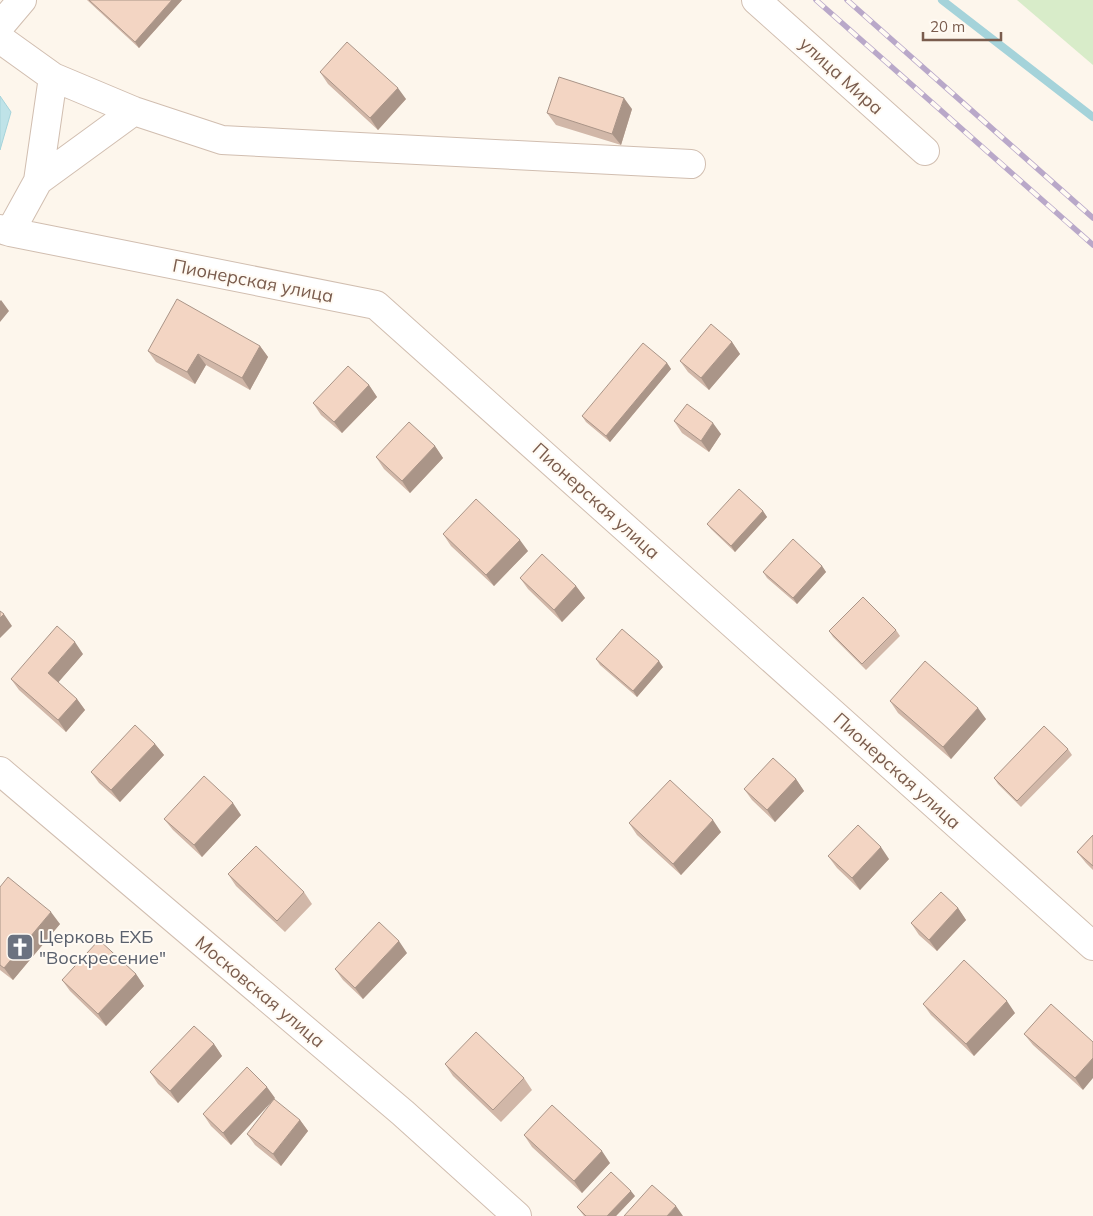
<svg xmlns="http://www.w3.org/2000/svg" width="1093" height="1216" font-family="Mulish,sans-serif">
<style>
.green{fill:#d8ecc9}
.water{fill:#bfe3e8;stroke:#a5d3da}
.lines{fill:none;stroke-linecap:round;stroke-linejoin:round}
.stream{stroke:#a5d3da;stroke-width:8}
.street-casing{stroke:#d1beb0;stroke-width:30}
.street{stroke:#fff;stroke-width:28}
.rail-casing{stroke:#b9a8c9;stroke-width:5.5}
.rail{stroke:#fffaf3;stroke-width:4;stroke-dasharray:11;stroke-linecap:butt}
.wall{fill:#d1b7a8}
.shaded-wall{fill:#aa9588}
.building{fill:#f3d5c3;stroke:#aa9588}
.labels{text-anchor:middle;stroke-width:4;stroke-linejoin:round;paint-order:stroke}
.street-label{font-size:18px;fill:#7a5c4d;stroke:#fffaf3}
.worship-label{font-size:18px;fill:#5b616d;stroke:#fffaf3;text-anchor:start}
</style>
<rect width="100%" height="100%" fill="#fdf6ec"/>
<!-- green -->
<path class="green" d="M 1017,0 L 1093,0 L 1093,65 Z"/>
<!-- water -->
<path class="water" d="M 0,96 L 11,112 L 0,150 Z"/>
<g class="lines">
<!-- stream -->
<path class="stream" d="M 942,0 L 1093,117"/>
<!-- street casing -->
<g class="street-casing">
<path id="street" d="M 756,0 L 925,151
M 0,26 L 22,0
M 0,39 L 53,77 L 38,181 L 10,232 L 0,229
M 53,77 L 134,111 L 222,140 L 691,164
M 38,181 L 134,111
M 10,232 L 376,305 L 1093,946
M 0,771 L 403,1113 L 517,1216"/>
</g>
<!-- street -->
<use href="#street" class="street"/>
<!-- rail casing -->
<g class="rail-casing">
<path id="rail" d="M 816,0 L 1093,245
M 847,0 L 1093,218"/>
</g>
<!-- rail -->
<use href="#rail" class="rail"/>
</g>
<!-- wall -->
<path class="wall" d="M 87,0 L 182,0 L 139,48 Z
M 320,72 L 406,99 L 378,130 L 328,84 Z
M 632,109 L 621,145 L 556,125 L 547,113 Z
M 732,342 L 740,354 L 709,390 L 688,372 L 680,361 Z
M 260,346 L 268,357 L 250,390 L 206,365 L 195,384 L 156,362 L 148,351 Z
M 667,363 L 671,369 L 610,442 L 586,422 L 582,416 Z
M 369,385 L 377,397 L 342,433 L 321,415 L 313,403 Z
M 674,421 L 721,434 L 709,452 L 682,433 Z
M 435,446 L 443,458 L 410,493 L 384,469 L 376,457 Z
M 763,511 L 767,517 L 735,552 L 711,529 L 707,524 Z
M 443,534 L 528,551 L 494,586 L 451,546 Z
M 822,566 L 826,572 L 797,604 L 767,578 L 763,572 Z
M 520,578 L 576,586 L 585,598 L 562,622 L 528,589 Z
M 896,630 L 900,636 L 866,670 L 833,637 L 829,631 Z
M 83,654 L 58,682 L 77,699 L 85,710 L 66,732 L 19,690 L 11,679 Z
M 596,659 L 663,667 L 637,697 L 600,665 Z
M 890,701 L 986,719 L 951,759 L 898,713 Z
M 155,744 L 164,755 L 120,802 L 99,783 L 91,772 Z
M 1068,749 L 1072,755 L 1021,807 L 998,784 L 994,778 Z
M 796,779 L 804,791 L 775,822 L 752,800 L 744,789 Z
M 241,815 L 202,857 L 173,830 L 164,819 Z
M 629,823 L 721,832 L 681,875 L 637,835 Z
M 1093,835 L 1093,870 L 1086,863 L 1077,852 Z
M 828,856 L 889,859 L 860,890 L 837,868 Z
M 228,874 L 304,892 L 312,904 L 285,932 L 236,886 Z
M 0,887 L 60,924 L 13,980 L 0,970 Z
M 958,908 L 966,920 L 937,951 L 919,935 L 911,923 Z
M 407,953 L 363,999 L 343,980 L 335,969 Z
M 136,974 L 144,986 L 106,1026 L 70,991 L 62,980 Z
M 923,1004 L 1015,1013 L 974,1056 L 931,1015 Z
M 1051,1004 L 1083,1090 L 1033,1045 L 1024,1034 Z
M 214,1044 L 222,1056 L 178,1103 L 158,1084 L 150,1072 Z
M 445,1064 L 524,1078 L 532,1090 L 501,1122 L 453,1076 Z
M 275,1098 L 231,1145 L 211,1126 L 203,1114 Z
M 300,1120 L 308,1131 L 281,1166 L 255,1145 L 247,1134 Z
M 524,1135 L 610,1163 L 582,1193 L 532,1147 Z
M 635,1196 L 616,1216 L 584,1216 L 577,1207 Z"/>
<!-- shaded-wall -->
<path class="shaded-wall" d="M 172,0 L 182,0 L 139,48 L 135,42 Z
M 398,88 L 406,99 L 378,130 L 370,118 Z
M 624,98 L 632,109 L 621,145 L 612,134 Z
M 1,300 L 9,311 L 0,322 L 0,301 Z
M 732,342 L 740,354 L 709,390 L 701,378 Z
M 260,346 L 268,357 L 250,390 L 242,378 Z
M 198,354 L 206,365 L 195,384 L 187,372 Z
M 667,363 L 671,369 L 610,442 L 606,436 Z
M 369,385 L 377,397 L 342,433 L 334,422 Z
M 713,423 L 721,434 L 709,452 L 701,441 Z
M 435,446 L 443,458 L 410,493 L 402,481 Z
M 763,511 L 767,517 L 735,552 L 731,546 Z
M 520,540 L 528,551 L 494,586 L 486,575 Z
M 822,566 L 826,572 L 797,604 L 793,598 Z
M 576,586 L 585,598 L 562,622 L 554,610 Z
M 4,614 L 12,626 L 0,638 L 0,618 Z
M 75,642 L 83,654 L 56,685 L 48,673 Z
M 659,661 L 663,667 L 637,697 L 633,691 Z
M 77,699 L 85,710 L 66,732 L 58,720 Z
M 978,708 L 986,719 L 951,759 L 943,747 Z
M 155,744 L 164,755 L 120,802 L 111,790 Z
M 796,779 L 804,791 L 775,822 L 767,810 Z
M 233,803 L 241,815 L 202,857 L 194,845 Z
M 713,820 L 721,832 L 681,875 L 673,864 Z
M 881,847 L 889,859 L 860,890 L 852,878 Z
M 958,908 L 966,920 L 937,951 L 929,940 Z
M 51,912 L 60,924 L 13,980 L 4,968 Z
M 399,941 L 407,953 L 363,999 L 355,988 Z
M 136,974 L 144,986 L 106,1026 L 98,1014 Z
M 1007,1001 L 1015,1013 L 974,1056 L 966,1044 Z
M 214,1044 L 222,1056 L 178,1103 L 170,1091 Z
M 1093,1058 L 1093,1078 L 1083,1090 L 1075,1078 Z
M 267,1087 L 275,1098 L 231,1145 L 223,1133 Z
M 300,1120 L 308,1131 L 281,1166 L 273,1154 Z
M 602,1151 L 610,1163 L 582,1193 L 574,1181 Z
M 631,1191 L 635,1196 L 616,1216 L 607,1216 Z
M 676,1206 L 683,1216 L 667,1216 Z"/>
<!-- building -->
<path class="building" d="M 89,0 L 172,0 L 135,42 Z
M 347,42 L 398,88 L 370,118 L 320,72 Z
M 559,77 L 624,98 L 612,134 L 547,113 Z
M 177,299 L 260,346 L 242,378 L 198,354 L 187,372 L 148,351 Z
M 711,324 L 732,342 L 701,378 L 680,361 Z
M 643,343 L 667,363 L 606,436 L 582,416 Z
M 348,366 L 369,385 L 334,422 L 313,403 Z
M 687,404 L 713,423 L 701,441 L 674,421 Z
M 409,422 L 435,446 L 402,481 L 376,457 Z
M 739,489 L 763,511 L 731,546 L 707,524 Z
M 476,499 L 520,540 L 486,575 L 443,534 Z
M 793,539 L 822,566 L 793,598 L 763,572 Z
M 542,554 L 576,586 L 554,610 L 520,578 Z
M 863,597 L 896,630 L 862,664 L 829,631 Z
M 0,611 L 4,614 L 0,618 Z
M 57,626 L 75,642 L 48,673 L 77,699 L 58,720 L 11,679 Z
M 622,629 L 659,661 L 633,691 L 596,659 Z
M 925,661 L 978,708 L 943,747 L 890,701 Z
M 135,725 L 155,744 L 111,790 L 91,772 Z
M 1044,726 L 1068,749 L 1017,801 L 994,778 Z
M 773,758 L 796,779 L 767,810 L 744,789 Z
M 204,776 L 233,803 L 194,845 L 164,819 Z
M 670,780 L 713,820 L 673,864 L 629,823 Z
M 858,825 L 881,847 L 852,878 L 828,856 Z
M 1093,835 L 1093,866 L 1077,852 Z
M 256,846 L 304,892 L 277,921 L 228,874 Z
M 8,877 L 51,912 L 4,968 L 0,965 L 0,887 Z
M 941,892 L 958,908 L 929,940 L 911,923 Z
M 379,922 L 399,941 L 355,988 L 335,969 Z
M 99,940 L 136,974 L 98,1014 L 62,980 Z
M 964,960 L 1007,1001 L 966,1044 L 923,1004 Z
M 1051,1004 L 1093,1042 L 1093,1058 L 1075,1078 L 1024,1034 Z
M 194,1026 L 214,1044 L 170,1091 L 150,1072 Z
M 476,1032 L 524,1078 L 493,1110 L 445,1064 Z
M 247,1067 L 267,1087 L 223,1133 L 203,1114 Z
M 274,1099 L 300,1120 L 273,1154 L 247,1134 Z
M 552,1105 L 602,1151 L 574,1181 L 524,1135 Z
M 611,1172 L 631,1191 L 607,1216 L 586,1216 L 577,1207 Z
M 652,1185 L 676,1206 L 667,1216 L 624,1216 Z"/>
<!-- icons -->
<defs>
<g id="church-square" transform="scale(1.4375)"><rect x="-9" y="-9" width="18" height="18" rx="4" fill="#6b7280" stroke="#fffaf3"/><path d="M-1.2-6h2.4v3.5h3.3v2.4h-3.3V6h-2.4V-.1h-3.3v-2.4h3.3Z" fill="#fff"/></g>
</defs>
<g fill-rule="evenodd">
<use href="#church-square" x="20" y="947"/>
</g>
<g class="labels">
<!-- street labels -->
<g class="street-label">
<text transform="translate(841 76) rotate(42)" y="6">улица Мира</text>
<text transform="translate(253 281) rotate(11)" y="6">Пионерская улица</text>
<text transform="translate(596 501) rotate(42)" y="6">Пионерская улица</text>
<text transform="translate(897 771) rotate(42)" y="6">Пионерская улица</text>
<text transform="translate(260 992) rotate(40)" y="6">Московская улица</text>
</g>
<!-- worship labels -->
<g class="worship-label">
<text x="39" y="943">Церковь ЕХБ<tspan x="39" dy="21">"Воскресение"</tspan></text>
</g>
</g>
<!-- scale -->
<path d="M923 32v8h78v-8" fill="none" stroke="#7a5c4d" stroke-width="2.5"/>
<text x="930" y="32" font-size="15" fill="#7a5c4d" stroke="#fffaf3" stroke-width="4" paint-order="stroke">20 m</text>
</svg>
